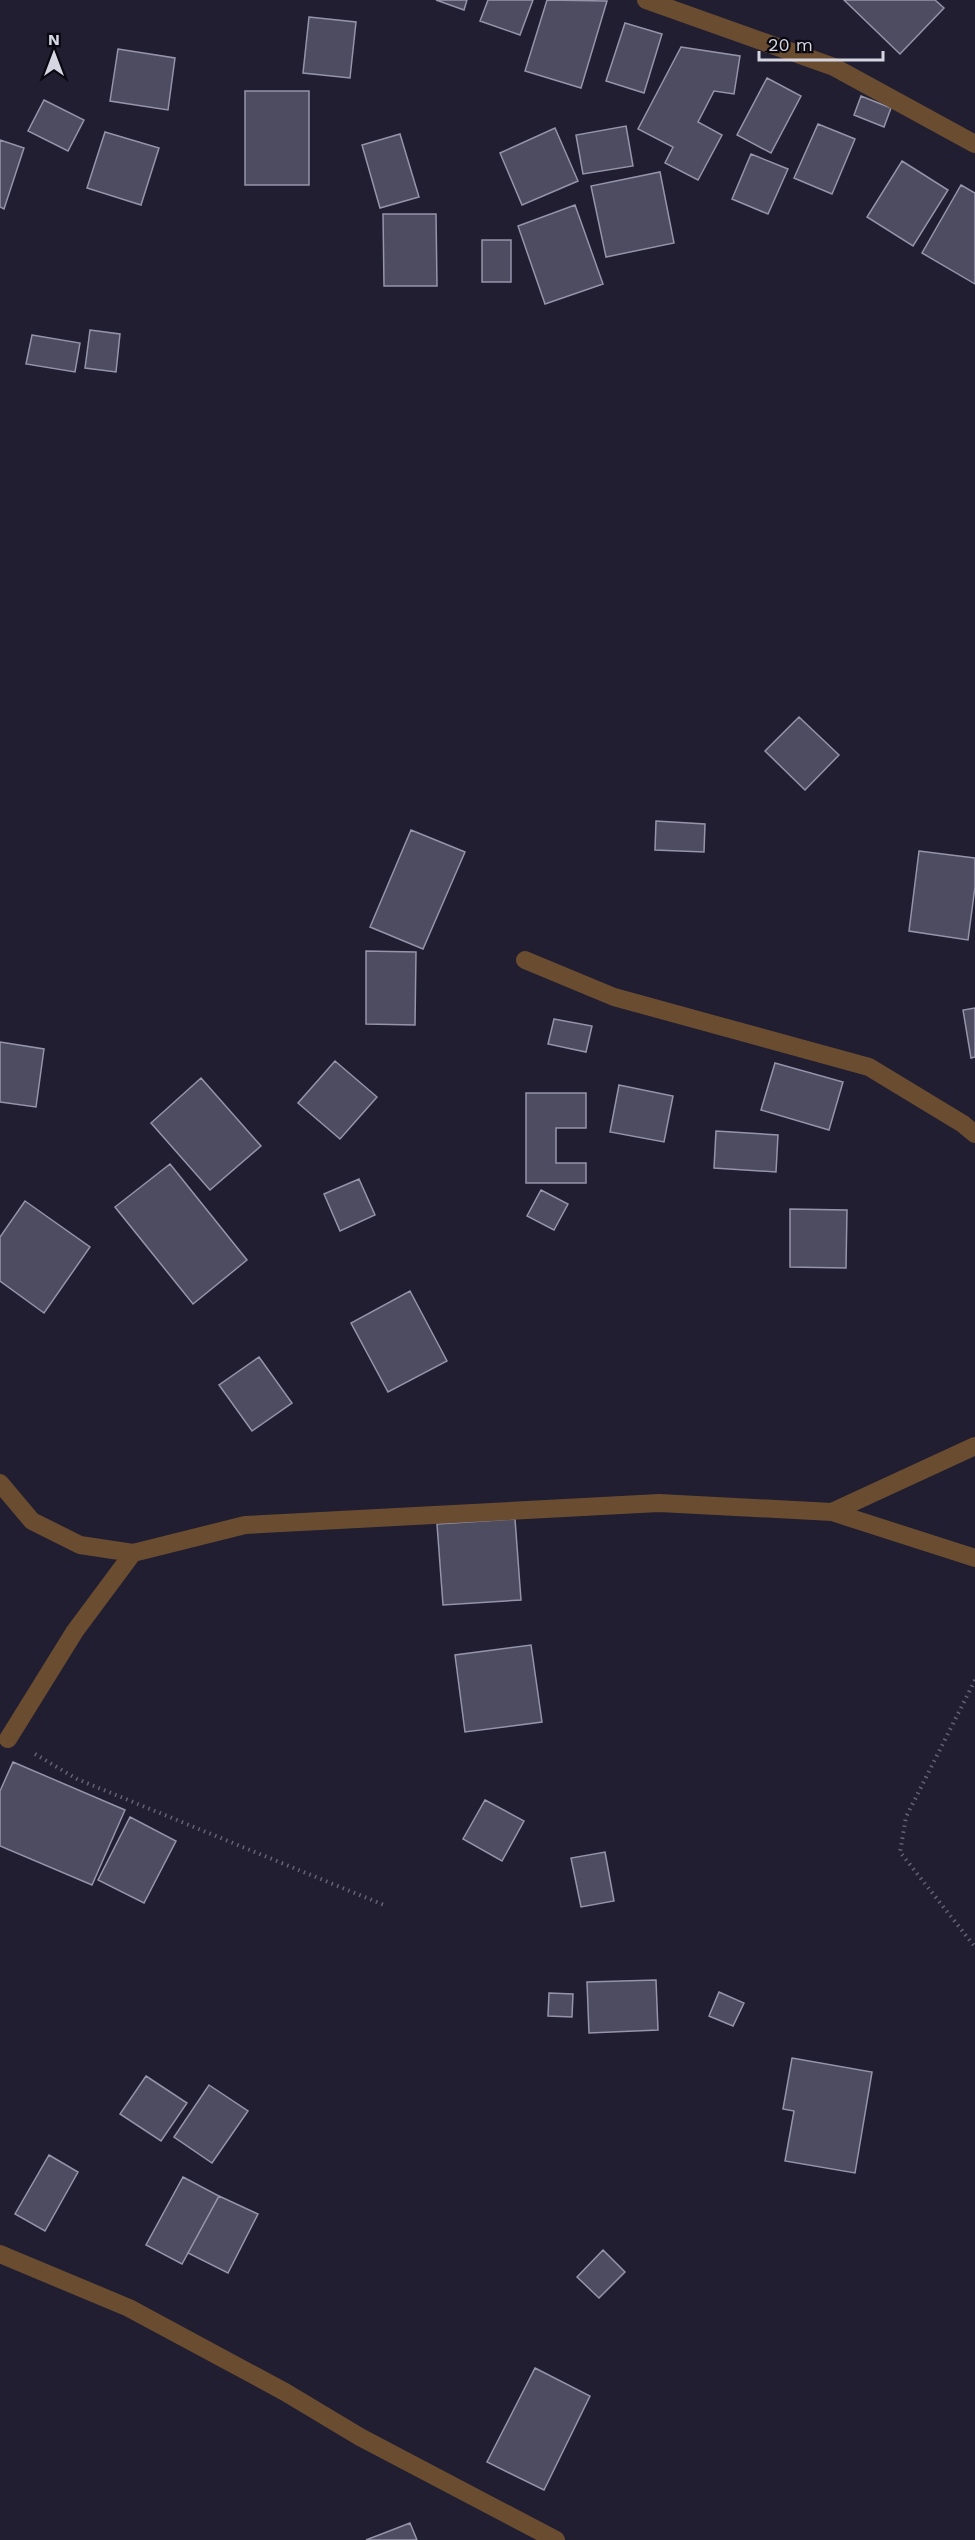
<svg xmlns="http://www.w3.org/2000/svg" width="975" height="2540" font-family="'Work Sans',sans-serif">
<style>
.building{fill:#4e4c60;stroke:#9694ab;stroke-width:1.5}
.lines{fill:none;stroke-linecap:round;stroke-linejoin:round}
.path{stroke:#646373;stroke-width:4;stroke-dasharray:1.5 4.5;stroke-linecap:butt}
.minor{stroke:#6a4c31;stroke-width:18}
</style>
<rect width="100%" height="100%" fill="#201e30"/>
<!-- building -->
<path class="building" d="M 436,0 L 467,0 L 464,10 Z
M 488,0 L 533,0 L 520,35 L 480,21 Z
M 547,0 L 607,1 L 581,88 L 525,71 Z
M 844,0 L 935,0 L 944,8 L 900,54 Z
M 309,17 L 356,22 L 350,78 L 303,73 Z
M 625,23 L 662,34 L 644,93 L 606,81 Z
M 681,47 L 740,56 L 734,94 L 714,91 L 698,122 L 722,135 L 698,180 L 665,163 L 673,147 L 638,129 Z
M 118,49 L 175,58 L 168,110 L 110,101 Z
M 767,78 L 801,96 L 771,153 L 737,135 Z
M 245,91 L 309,91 L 309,185 L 245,185 Z
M 861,96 L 891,108 L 884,127 L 854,115 Z
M 44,100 L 84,120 L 68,151 L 28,131 Z
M 818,124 L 855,139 L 832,194 L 794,178 Z
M 626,126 L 633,166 L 583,174 L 576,135 Z
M 555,128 L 578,181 L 522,205 L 500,153 Z
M 105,132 L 159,148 L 141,205 L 87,188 Z
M 400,134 L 419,197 L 380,208 L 362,145 Z
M 0,140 L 24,148 L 4,209 L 0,207 Z
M 751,154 L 788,169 L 768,214 L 732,199 Z
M 902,161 L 948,190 L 913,246 L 867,217 Z
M 660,172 L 674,243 L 606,257 L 591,186 Z
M 961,185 L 975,193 L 975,284 L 922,253 Z
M 575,205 L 603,284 L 545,304 L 518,226 Z
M 383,214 L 436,214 L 437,286 L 384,286 Z
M 482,240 L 511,240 L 511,282 L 482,282 Z
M 90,330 L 120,334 L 116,372 L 85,368 Z
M 32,335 L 80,343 L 75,372 L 26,364 Z
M 799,717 L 839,755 L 805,790 L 765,751 Z
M 656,821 L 705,824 L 704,852 L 655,850 Z
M 411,830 L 465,852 L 423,949 L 370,927 Z
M 919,851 L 975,858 L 975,887 L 968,940 L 909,931 Z
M 366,951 L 416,952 L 415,1025 L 366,1024 Z
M 975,1008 L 975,1057 L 971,1058 L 963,1010 Z
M 554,1019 L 592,1026 L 586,1052 L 548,1044 Z
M 0,1042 L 44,1049 L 36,1107 L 0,1102 Z
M 335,1061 L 377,1097 L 340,1139 L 298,1103 Z
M 775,1063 L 843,1082 L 829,1130 L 761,1110 Z
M 201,1078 L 261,1146 L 210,1190 L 151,1123 Z
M 619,1085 L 673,1096 L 664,1142 L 610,1132 Z
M 526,1093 L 586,1093 L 586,1128 L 556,1128 L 556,1163 L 586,1163 L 586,1183 L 526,1183 Z
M 716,1131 L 778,1135 L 776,1172 L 714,1168 Z
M 170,1164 L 247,1260 L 193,1304 L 115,1207 Z
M 359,1179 L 375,1215 L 340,1231 L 324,1194 Z
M 541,1190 L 568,1204 L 554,1230 L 527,1216 Z
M 25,1201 L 90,1247 L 44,1313 L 0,1281 L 0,1237 Z
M 790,1209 L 847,1210 L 846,1268 L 790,1267 Z
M 410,1291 L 447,1361 L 388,1392 L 351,1323 Z
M 259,1357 L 292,1403 L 252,1431 L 219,1385 Z
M 515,1519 L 521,1600 L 443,1605 L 437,1524 Z
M 531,1645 L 542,1722 L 465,1732 L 455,1655 Z
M 13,1762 L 125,1810 L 92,1885 L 0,1846 L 0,1791 Z
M 485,1800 L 524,1821 L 502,1861 L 463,1839 Z
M 130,1817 L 176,1841 L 144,1903 L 98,1880 Z
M 605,1852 L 614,1901 L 581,1907 L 571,1858 Z
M 656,1980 L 658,2030 L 589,2033 L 587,1982 Z
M 719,1992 L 744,2003 L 733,2026 L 709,2016 Z
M 549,1993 L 573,1994 L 572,2017 L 548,2016 Z
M 792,2058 L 872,2072 L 855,2173 L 785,2161 L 794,2111 L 783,2109 Z
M 146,2076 L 187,2103 L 161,2141 L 120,2114 Z
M 209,2085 L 248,2111 L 212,2163 L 174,2137 Z
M 49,2155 L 78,2172 L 45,2231 L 15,2214 Z
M 183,2177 L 219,2196 L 182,2264 L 146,2245 Z
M 219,2196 L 258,2214 L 228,2273 L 188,2253 Z
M 603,2250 L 625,2272 L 599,2298 L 577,2277 Z
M 535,2368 L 590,2396 L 544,2490 L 487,2462 Z
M 410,2523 L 417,2540 L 366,2540 Z"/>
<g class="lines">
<!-- path -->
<path class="path" d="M 975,1680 L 906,1817 L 900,1852 L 975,1947
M 35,1754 L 77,1779 L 384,1905"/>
<!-- minor -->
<path class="minor" d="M 646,0 L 834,67 L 975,144
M 525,960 L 614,997 L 869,1067 L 963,1124 L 975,1134
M 0,1483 L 32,1521 L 80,1545 L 133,1553 L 245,1525 L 659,1503 L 832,1512 L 975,1558
M 832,1512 L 975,1446
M 8,1739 L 75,1631 L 133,1553
M 0,2254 L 129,2308 L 285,2392 L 360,2437 L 556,2540"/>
</g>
<!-- north arrow -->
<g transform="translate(54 54)" stroke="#0a0911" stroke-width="4.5" paint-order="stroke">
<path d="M0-4.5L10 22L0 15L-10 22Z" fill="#d6d6e2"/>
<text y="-9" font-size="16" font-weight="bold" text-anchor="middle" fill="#d6d6e2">N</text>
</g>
<!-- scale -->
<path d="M759 51v9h124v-9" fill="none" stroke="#d6d6e2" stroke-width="3"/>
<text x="768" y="51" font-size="18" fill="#d6d6e2" stroke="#0a0911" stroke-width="4.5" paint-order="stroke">20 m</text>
</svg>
